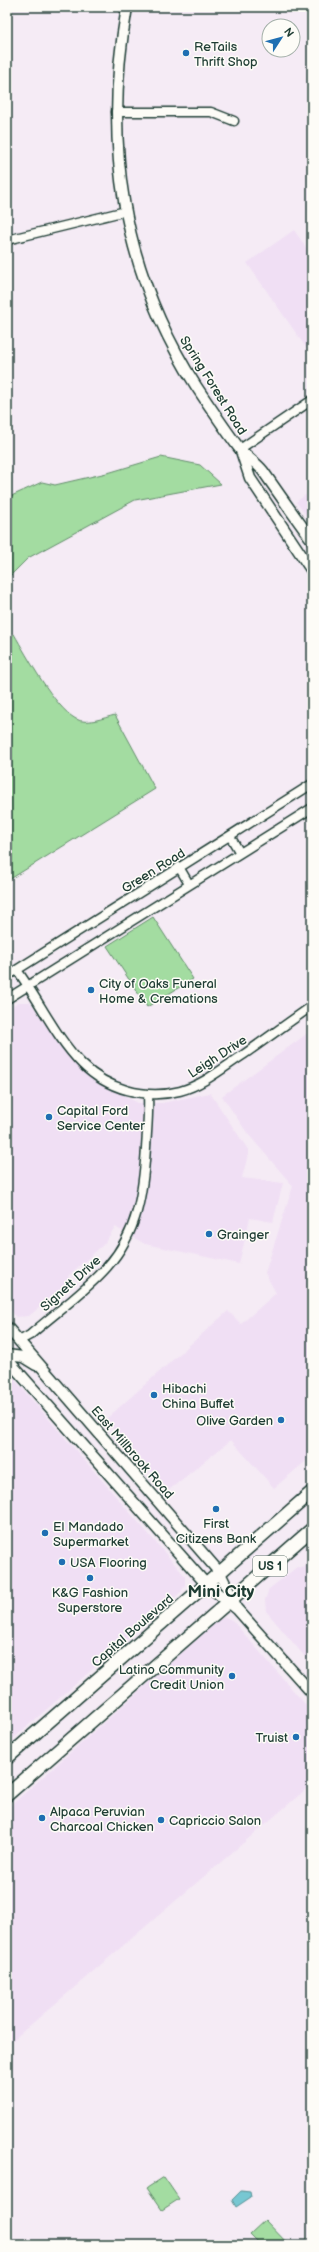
<svg xmlns="http://www.w3.org/2000/svg" width="319" height="2252" font-family="'Balsamiq Sans',sans-serif">
<style>
.built{fill:#f0dff4}
.green{fill:#a3dca1;stroke:#618c6a}
.water{fill:#77c7d2;stroke:#549093}
.lines{fill:none;stroke-linecap:round;stroke-linejoin:round}
.minor-casing{stroke:#1f3d34;stroke-width:11}
.major-casing{stroke:#1f3d34;stroke-width:13}
.highway-casing{stroke:#1f3d34;stroke-width:15}
.minor{stroke:#fdfcf7;stroke-width:8}
.major{stroke:#fdfcf7;stroke-width:10}
.highway{stroke:#fdfcf7;stroke-width:12}
.poi-dot{fill:#1f6fb2;stroke:#fdfcf7;stroke-width:1.5}
.labels{text-anchor:middle;stroke-width:3;stroke-linejoin:round;paint-order:stroke}
.shield{fill:#fdfcf7;stroke:#62766e;stroke-width:1}
.shield-label{font-size:12px;font-weight:bold;fill:#1f3d34}
.poi-label{font-size:13px;fill:#1f3d34;stroke:#fdfcf7;text-anchor:start}
.street-label{font-size:13px;fill:#1f3d34;stroke:#fdfcf7}
.district-label{font-size:17px;font-weight:bold;fill:#1f3d34;stroke:#fdfcf7}
</style>
<rect width="100%" height="100%" fill="#f5ebf5"/>
<filter id="ink" filterUnits="userSpaceOnUse"><feTurbulence type="fractalNoise" baseFrequency=".025" numOctaves="2"/><feDisplacementMap in="SourceGraphic" scale="8" xChannelSelector="R" yChannelSelector="G"/><feConvolveMatrix kernelMatrix="1 2 1 2 8 2 1 2 1" color-interpolation-filters="sRGB"/></filter>
<g filter="url(#ink)">
<!-- built -->
<path class="built" d="M 294,230 L 312,256 L 312,356 L 247,263 Z
M 312,490 L 312,523 L 296,502 Z
M 19,1002 L 30,1002 L 61,1046 L 88,1076 L 138,1103 L 162,1103 L 210,1093 L 249,1151 L 242,1178 L 283,1183 L 273,1222 L 250,1218 L 239,1264 L 145,1244 L 115,1227 L 104,1244 L 68,1276 L 71,1281 L 29,1316 L 16,1317 L 7,1307 L 7,1009 Z
M 312,1030 L 312,1456 L 274,1488 L 231,1440 L 169,1490 L 105,1420 L 228,1311 L 241,1324 L 276,1293 L 265,1273 L 293,1186 L 248,1134 L 222,1096 Z
M 7,1371 L 185,1576 L 185,1585 L 181,1592 L 7,1744 Z
M 312,1561 L 312,1665 L 266,1611 L 265,1600 L 269,1589 L 297,1567 L 303,1568 Z
M 225,1617 L 232,1620 L 312,1712 L 312,1784 L 7,2045 L 7,1809 L 219,1620 Z"/>
<!-- green -->
<path class="green" d="M 161,457 L 200,465 L 221,484 L 135,500 L 28,558 L 7,579 L 7,498 L 42,482 L 55,485 L 111,472 Z
M 14,634 C 27,656 54,707 76,719 C 87,725 103,718 115,715 L 155,789 L 7,881 L 7,639 Z
M 153,917 L 193,979 L 147,1007 L 107,946 Z
M 164,2177 L 179,2199 L 162,2210 L 147,2188 Z
M 265,2220 L 289,2245 L 261,2245 L 250,2234 Z"/>
<!-- water -->
<path class="water" d="M 241,2191 L 250,2192 L 251,2197 L 236,2207 L 232,2200 Z"/>
<g class="lines">
<!-- minor casing -->
<g class="minor-casing">
<path id="minor" d="M 116,112 L 211,112 L 234,121
M 7,240 L 126,211
M 240,449 L 312,400
M 230,836 L 240,853
M 179,867 L 189,884
M 17,970 C 39,1000 56,1038 82,1064 C 107,1089 145,1100 180,1091 C 203,1085 223,1068 243,1055 C 266,1039 289,1022 312,1006
M 7,976 L 312,784
M 7,999 L 312,808
M 19,1341 L 30,1335 C 55,1313 85,1292 107,1267 C 138,1232 143,1193 146,1148 C 147,1130 149,1112 148,1094"/>
</g>
<!-- major casing -->
<g class="major-casing">
<path id="major" d="M 127,7 C 103,143 121,268 196,386 C 210,407 224,428 239,448 C 246,457 256,462 263,471 C 279,494 295,517 312,540
M 241,451 L 250,478 L 312,571
M 7,1327 L 220,1573 L 235,1604
M 7,1355 L 23,1357 L 36,1365
M 7,1359 L 206,1584 L 237,1609 L 312,1693"/>
</g>
<!-- highway casing -->
<g class="highway-casing">
<path id="highway" d="M 7,1758 L 312,1492
M 7,1795 L 312,1529"/>
</g>
<!-- minor -->
<use href="#minor" class="minor"/>
<!-- major -->
<use href="#major" class="major"/>
<!-- highway -->
<use href="#highway" class="highway"/>
</g>
</g>
<!-- markers -->
<g class="poi-dot">
<circle cx="186" cy="53" r="4"/>
<circle cx="91" cy="990" r="4"/>
<circle cx="49" cy="1117" r="4"/>
<circle cx="209" cy="1234" r="4"/>
<circle cx="154" cy="1395" r="4"/>
<circle cx="281" cy="1420" r="4"/>
<circle cx="216" cy="1509" r="4"/>
<circle cx="45" cy="1533" r="4"/>
<circle cx="62" cy="1562" r="4"/>
<circle cx="90" cy="1578" r="4"/>
<circle cx="232" cy="1676" r="4"/>
<circle cx="296" cy="1737" r="4"/>
<circle cx="42" cy="1818" r="4"/>
<circle cx="161" cy="1820" r="4"/>
</g>
<g class="labels">
<!-- shield labels -->
<rect class="shield" x="253" y="1556" width="34" height="20" rx="3"/>
<g class="shield-label">
<text x="270" y="1570">US 1</text>
</g>
<!-- poi labels -->
<g class="poi-label">
<text x="194" y="51">ReTails<tspan x="194" dy="15">Thrift Shop</tspan></text>
<text x="99" y="988">City of Oaks Funeral<tspan x="99" dy="15">Home &amp; Cremations</tspan></text>
<text x="57" y="1115">Capital Ford<tspan x="57" dy="15">Service Center</tspan></text>
<text x="217" y="1239">Grainger</text>
<text x="162" y="1393">Hibachi<tspan x="162" dy="15">China Buffet</tspan></text>
<text x="273" y="1425" text-anchor="end">Olive Garden</text>
<text x="216" y="1528" text-anchor="middle">First<tspan x="216" dy="15">Citizens Bank</tspan></text>
<text x="53" y="1531">El Mandado<tspan x="53" dy="15">Supermarket</tspan></text>
<text x="70" y="1567">USA Flooring</text>
<text x="90" y="1597" text-anchor="middle">K&amp;G Fashion<tspan x="90" dy="15">Superstore</tspan></text>
<text x="224" y="1674" text-anchor="end">Latino Community<tspan x="224" dy="15">Credit Union</tspan></text>
<text x="288" y="1742" text-anchor="end">Truist</text>
<text x="50" y="1816">Alpaca Peruvian<tspan x="50" dy="15">Charcoal Chicken</tspan></text>
<text x="169" y="1825">Capriccio Salon</text>
</g>
<!-- street labels -->
<g class="street-label">
<text transform="translate(214 385) rotate(58)" y="5">Spring Forest Road</text>
<text transform="translate(153 870) rotate(-32)" y="5">Green Road</text>
<text transform="translate(217 1056) rotate(-33)" y="5">Leigh Drive</text>
<text transform="translate(70 1283) rotate(-42)" y="5">Signett Drive</text>
<text transform="translate(133 1452) rotate(49)" y="5">East Millbrook Road</text>
<text transform="translate(132 1630) rotate(-41)" y="5">Capital Boulevard</text>
</g>
<!-- district labels -->
<g class="district-label">
<text x="221" y="1597">Mini City</text>
</g>
</g>
<!-- margin -->
<rect width="319" height="2252" fill="none" stroke="#fdfcf7" stroke-width="24"/>
<rect x="12" y="12" width="295" height="2228" fill="none" stroke="#1f3d34" stroke-width="1.5" filter="url(#ink)"/>
<!-- north arrow -->
<g transform="translate(281 38) rotate(54)"><circle r="19" fill="#fdfcf7" stroke="#a4b0a9"/>
<path d="M0-3L7 15L0 10L-7 15Z" fill="#1f6fb2"/>
<text y="-6" font-size="11" font-weight="bold" text-anchor="middle" fill="#1f3d34">N</text>
</g>
</svg>
